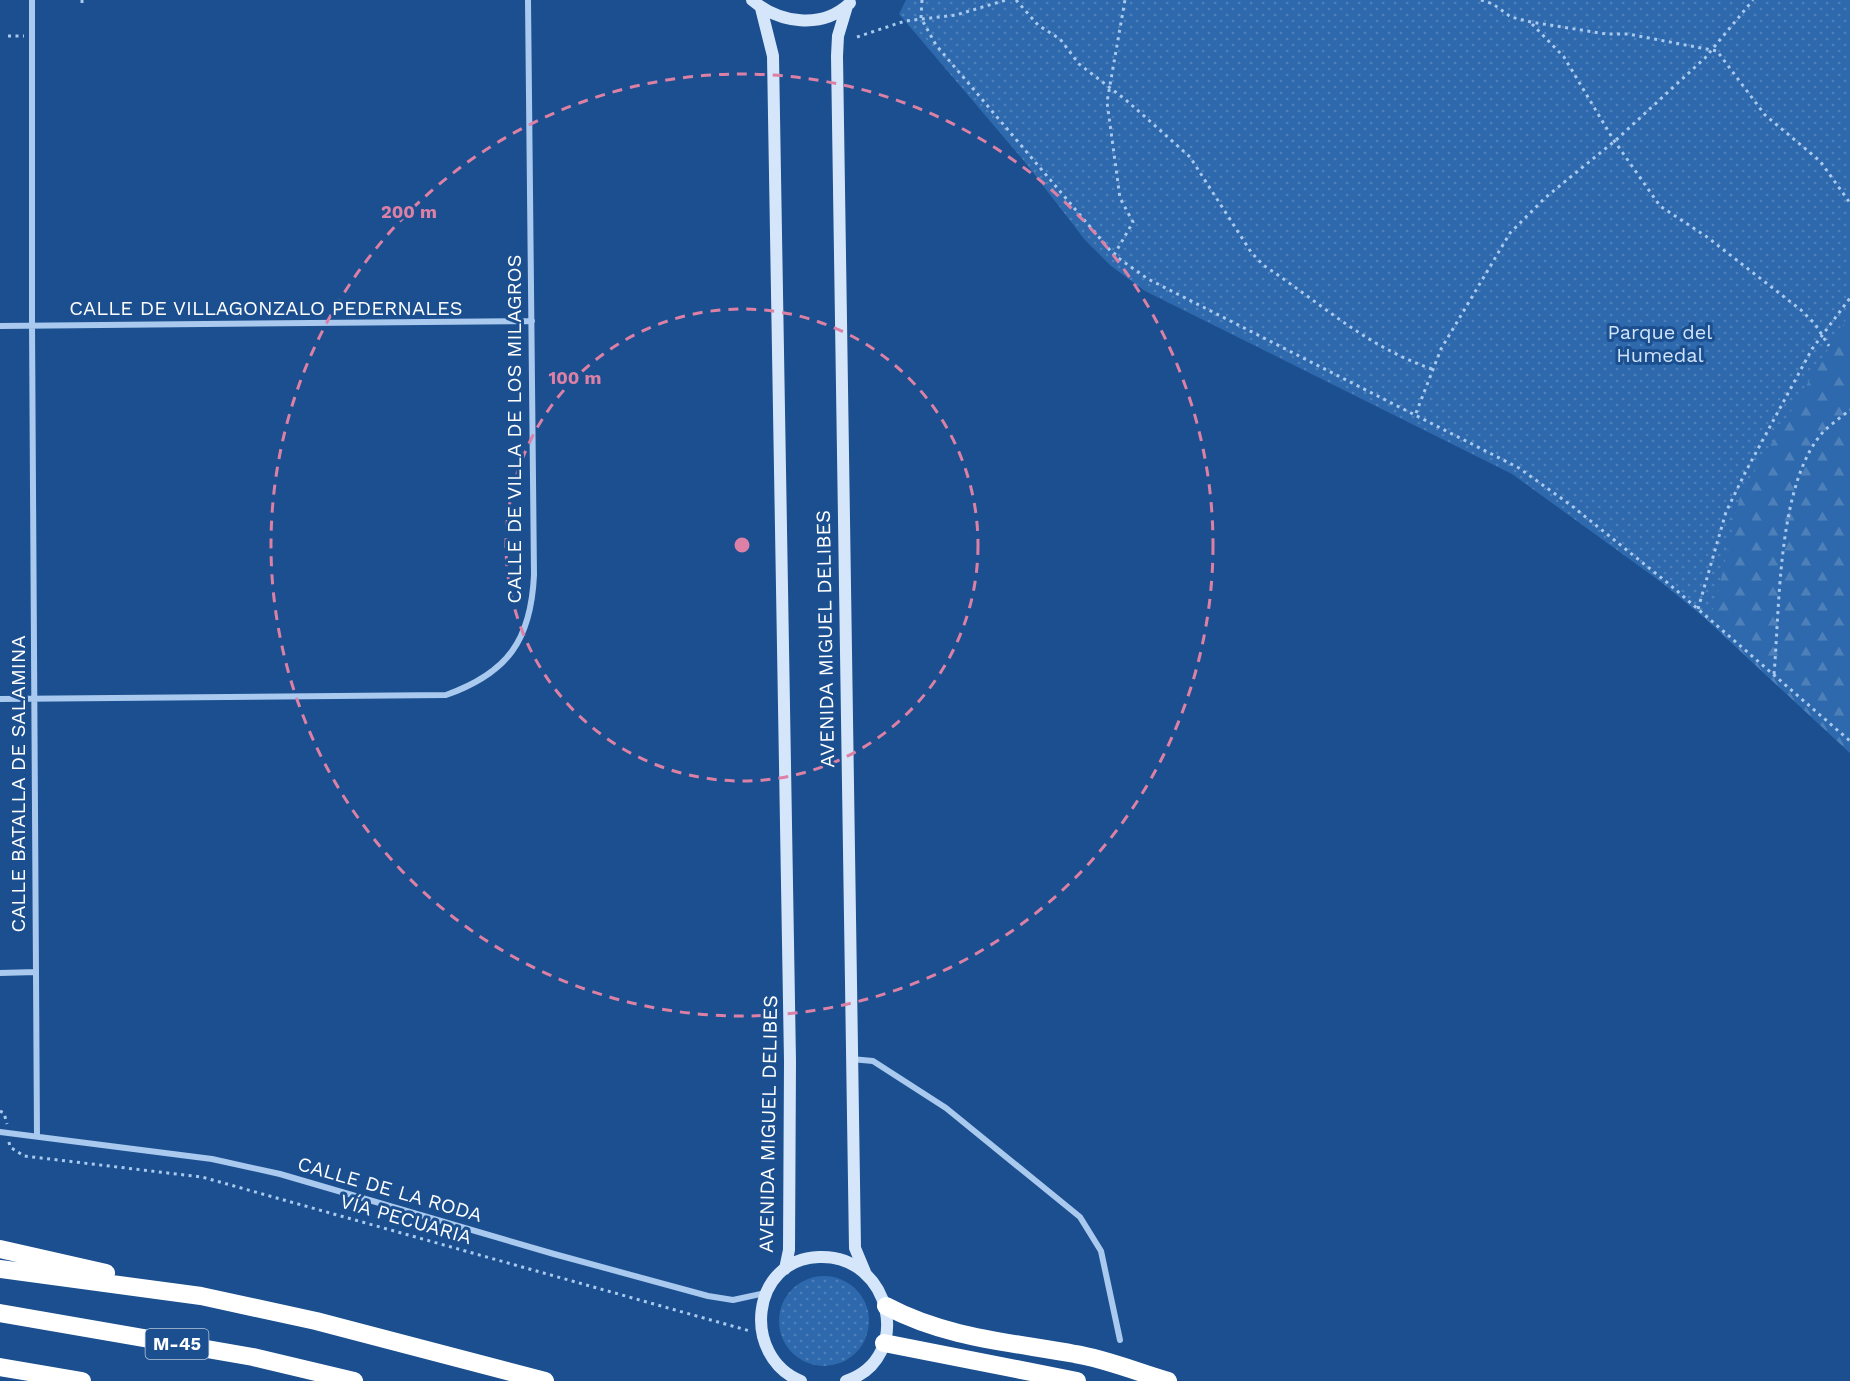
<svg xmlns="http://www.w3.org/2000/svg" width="1850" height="1381" font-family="'Work Sans',sans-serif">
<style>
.grass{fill:url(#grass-dots)}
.forest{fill:url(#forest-firs)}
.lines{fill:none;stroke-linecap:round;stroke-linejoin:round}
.path{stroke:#a9c9ee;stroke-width:3;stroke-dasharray:3 4.5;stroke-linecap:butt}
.minor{stroke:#a9c9ee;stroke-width:6}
.secondary{stroke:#d6e6fa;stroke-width:12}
.motorway{stroke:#fff;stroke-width:18}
.ring{fill:none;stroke:#dd80a5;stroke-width:3;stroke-dasharray:10 8}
.labels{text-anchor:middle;stroke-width:6;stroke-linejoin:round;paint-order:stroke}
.shield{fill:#1b4f8f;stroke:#bbcadd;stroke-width:1.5}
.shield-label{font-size:18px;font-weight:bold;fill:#fff}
.street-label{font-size:20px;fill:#fff;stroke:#1b4f8f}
.park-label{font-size:20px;fill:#cfe3fa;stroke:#1b4f8f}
.centre{fill:#dd80a5;stroke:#1b4f8f;stroke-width:3}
.ring-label{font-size:18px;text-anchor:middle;font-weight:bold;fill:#dd80a5;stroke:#1b4f8f;stroke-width:6;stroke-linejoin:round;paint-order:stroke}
</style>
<defs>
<pattern id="grass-dots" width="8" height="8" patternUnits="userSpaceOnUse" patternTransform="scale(1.5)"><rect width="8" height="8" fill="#2e69ad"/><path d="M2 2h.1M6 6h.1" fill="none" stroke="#4d80b9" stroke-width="1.8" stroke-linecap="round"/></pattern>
<pattern id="forest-firs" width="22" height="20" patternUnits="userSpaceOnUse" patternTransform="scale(1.5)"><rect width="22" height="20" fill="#2e69ad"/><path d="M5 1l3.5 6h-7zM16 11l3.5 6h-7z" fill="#4d80b9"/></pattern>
</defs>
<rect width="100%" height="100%" fill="#1b4f8f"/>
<!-- grass -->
<path class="grass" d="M 906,0 L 1850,0 L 1850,753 L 1707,620 L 1661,582 L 1512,474 L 1145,291 L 1111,266 L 1085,240 L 1024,161 L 899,14 Z
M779 1321a45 45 0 1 1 90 0a45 45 0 1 1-90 0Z"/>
<!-- forest -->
<path class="forest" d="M 1850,313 L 1850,753 L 1707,620 L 1715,605 L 1740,496 Z"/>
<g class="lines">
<!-- path -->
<path class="path" d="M 82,0 L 82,6
M 922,0 L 921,18 L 936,45 L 1114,255 L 1148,279 L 1519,468 L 1572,506 L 1669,584 L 1850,741
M 1016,0 L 1038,25 L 1060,39 L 1079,64 L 1126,100 L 1190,157 L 1251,252 L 1263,265 C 1321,303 1365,346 1432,369
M 1481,0 L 1493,4 L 1511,17 L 1531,22 L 1606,34 L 1628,34 L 1717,51 L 1765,115 L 1820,161 L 1850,203
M 1532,24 L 1564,57 L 1613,139 L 1660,206 L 1707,237 L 1801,310 L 1815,324 L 1829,346
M 8,36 L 24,36
M 857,37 L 905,21 L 956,15 L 1006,0
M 1114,255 L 1133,222 L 1120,198 L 1107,102 L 1125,0
M 1416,413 L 1441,349 L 1510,233 L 1546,197 L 1616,140 L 1705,58 L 1753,0
M 1698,609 L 1726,512 L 1746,471 L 1812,349 L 1850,298
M 1774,674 C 1780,607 1777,480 1825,430 C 1833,423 1842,416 1850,410
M 0,1111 L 4,1113 L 7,1124
M 9,1142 L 10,1147 L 24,1156 L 202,1177 L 750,1331"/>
<!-- minor -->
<path class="minor" d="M 32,0 L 32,325 L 37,1136
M 0,326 L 532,321
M 0,699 L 446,695 C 508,673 531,640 534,575 L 528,0
M 0,973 L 36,972
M 851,1059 L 873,1061 L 946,1108 L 1080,1217 L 1101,1251 L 1120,1340
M 0,1132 L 212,1159 L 280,1174 L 554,1254 L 708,1296 L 733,1300 L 765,1293"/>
<!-- secondary -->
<path class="secondary" d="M 752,0 C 779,23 822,30 850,3
M 847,6 L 838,36 L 837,56 L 855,1248 L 865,1272
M 761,8 L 773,56 L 790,1061 L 789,1250 L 785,1269
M 801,1381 C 741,1357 750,1259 819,1257 C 891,1254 915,1358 846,1381"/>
<!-- motorway -->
<path class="motorway" d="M 0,1249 L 106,1273
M 0,1269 L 201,1296 L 316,1321 L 545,1381
M 886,1306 C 946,1338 1010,1342 1075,1354 C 1106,1359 1137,1372 1168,1381
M 0,1313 L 253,1357 L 354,1381
M 884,1343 L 1077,1381
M 0,1367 L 82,1381"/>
</g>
<!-- distance rings -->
<g class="ring">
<circle cx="742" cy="545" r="236"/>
<circle cx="742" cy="545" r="471"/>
</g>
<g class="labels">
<!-- shield labels -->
<rect class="shield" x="145.5" y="1329" width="63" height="30" rx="4.5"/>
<g class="shield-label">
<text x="177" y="1350">M-45</text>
</g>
<!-- street labels -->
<g class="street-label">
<text x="266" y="315">CALLE DE VILLAGONZALO PEDERNALES</text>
<text transform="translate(514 429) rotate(-90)" y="7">CALLE DE VILLA DE LOS MILAGROS</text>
<text transform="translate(825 639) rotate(-91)" y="7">AVENIDA MIGUEL DELIBES</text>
<text transform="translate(18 784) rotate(-90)" y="7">CALLE BATALLA DE SALAMINA</text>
<text transform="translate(768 1124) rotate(-89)" y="7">AVENIDA MIGUEL DELIBES</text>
<text transform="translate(390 1189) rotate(16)" y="7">CALLE DE LA RODA</text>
<text transform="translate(406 1219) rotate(16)" y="7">VÍA PECUARIA</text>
</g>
<!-- park labels -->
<g class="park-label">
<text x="1660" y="339">Parque del<tspan x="1660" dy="23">Humedal</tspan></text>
</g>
</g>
<circle cx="742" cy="545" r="9" class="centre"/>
<g class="ring-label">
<text x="409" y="218">200 m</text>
<text x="575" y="384">100 m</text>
</g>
</svg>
